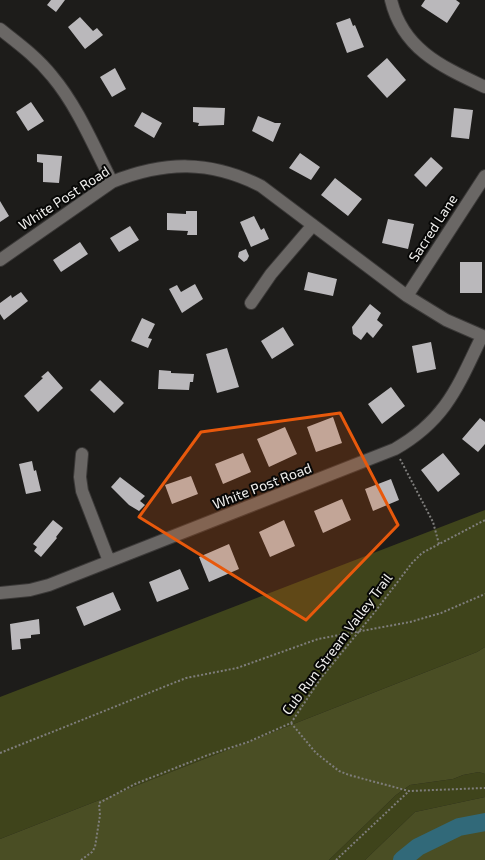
<svg xmlns="http://www.w3.org/2000/svg" width="485" height="860" font-family="'Exo 2',sans-serif">
<style>
.green{fill:#3f441b}
.forest{fill:#4a4e24}
.lines{fill:none;stroke-linecap:round;stroke-linejoin:round}
.river{stroke:#316979;stroke-width:18}
.building{fill:#bab8bb}
.street-casing{stroke:#3b3938;stroke-width:14}
.path{stroke:#7f7e7c;stroke-width:2;stroke-dasharray:2 2;stroke-linecap:butt}
.street{stroke:#6a6765;stroke-width:12}
.marked{fill:#e8590c;fill-opacity:0.2;stroke:#e8590c;stroke-width:3;stroke-linejoin:round}
.labels{text-anchor:middle;stroke-width:4;stroke-linejoin:round;paint-order:stroke}
.street-label{font-size:14px;fill:#efeeec;stroke:#070706}
</style>
<rect width="100%" height="100%" fill="#1d1c1a"/>
<!-- green -->
<path class="green" d="M 485,510 L 485,647 L 477,652 L 0,839 L 0,697 Z
M 479,772 L 485,774 L 485,797 L 415,812 L 365,860 L 329,860 L 396,795 L 410,785 L 453,779 L 463,775 Z"/>
<!-- forest -->
<path class="forest" d="M 485,647 L 485,774 L 479,772 L 463,775 L 453,779 L 410,785 L 396,795 L 329,860 L 0,860 L 0,839 L 477,652 Z
M 485,797 L 485,860 L 365,860 L 415,812 Z"/>
<g class="lines">
<!-- river -->
<path class="river" d="M 402,860 L 418,847 L 459,827 L 485,822"/>
</g>
<!-- building -->
<path class="building" d="M 51,0 L 65,0 L 56,12 L 47,5 Z
M 425,0 L 456,0 L 460,3 L 447,23 L 421,6 Z
M 80,17 L 93,31 L 97,28 L 103,35 L 85,49 L 68,27 Z
M 350,18 L 353,26 L 355,25 L 364,47 L 347,53 L 336,23 Z
M 387,58 L 406,80 L 387,98 L 367,76 Z
M 115,68 L 126,89 L 112,97 L 100,77 Z
M 31,102 L 44,121 L 28,131 L 16,112 Z
M 193,107 L 225,108 L 224,125 L 198,126 L 199,123 L 193,122 Z
M 454,108 L 473,110 L 469,139 L 451,137 Z
M 142,112 L 162,123 L 154,138 L 134,126 Z
M 258,116 L 275,123 L 281,123 L 273,142 L 252,131 Z
M 300,153 L 320,167 L 311,180 L 289,168 Z
M 37,154 L 62,156 L 59,183 L 43,182 L 43,163 L 37,162 Z
M 431,157 L 443,168 L 426,187 L 414,175 Z
M 335,178 L 362,199 L 348,216 L 321,195 Z
M 0,201 L 9,216 L 0,222 Z
M 186,211 L 197,211 L 197,235 L 187,235 L 188,231 L 167,230 L 167,213 L 186,214 Z
M 254,216 L 261,230 L 264,228 L 269,239 L 251,247 L 240,222 Z
M 388,219 L 414,224 L 408,249 L 382,243 Z
M 130,226 L 139,240 L 119,252 L 110,238 Z
M 80,242 L 88,254 L 61,272 L 53,260 Z
M 246,249 L 249,256 L 247,260 L 244,262 L 238,257 L 239,252 Z
M 460,262 L 482,262 L 482,293 L 460,293 Z
M 308,272 L 337,279 L 333,296 L 304,290 Z
M 195,284 L 203,299 L 182,313 L 169,289 L 177,285 L 181,292 Z
M 21,292 L 28,301 L 4,320 L 0,314 L 0,303 L 11,295 L 12,298 Z
M 370,304 L 381,313 L 377,320 L 383,325 L 373,338 L 367,332 L 361,340 L 353,334 L 352,327 Z
M 142,318 L 155,324 L 148,338 L 152,339 L 148,348 L 131,341 Z
M 283,327 L 294,345 L 272,359 L 261,341 Z
M 431,342 L 436,369 L 417,373 L 412,346 Z
M 227,348 L 239,387 L 217,393 L 206,354 Z
M 159,370 L 171,371 L 171,373 L 194,374 L 193,382 L 190,382 L 189,390 L 158,389 Z
M 48,371 L 63,388 L 38,412 L 24,396 L 43,378 L 41,377 Z
M 100,380 L 124,403 L 114,413 L 90,390 Z
M 391,387 L 405,406 L 382,424 L 368,404 Z
M 333,417 L 342,443 L 316,452 L 307,427 Z
M 480,418 L 485,422 L 485,444 L 478,452 L 462,439 Z
M 285,427 L 297,454 L 269,467 L 257,439 Z
M 243,453 L 251,472 L 223,484 L 215,464 Z
M 443,453 L 460,474 L 438,492 L 421,470 Z
M 32,461 L 34,471 L 36,470 L 41,491 L 26,494 L 19,464 Z
M 191,476 L 198,494 L 172,504 L 165,485 Z
M 120,477 L 145,496 L 140,501 L 145,505 L 139,511 L 129,505 L 111,487 Z
M 391,479 L 399,500 L 373,511 L 365,489 Z
M 342,499 L 351,520 L 323,533 L 314,511 Z
M 53,520 L 63,528 L 56,537 L 57,538 L 41,557 L 34,551 L 37,547 L 33,544 Z
M 284,520 L 295,546 L 270,557 L 259,532 Z
M 229,544 L 239,569 L 209,582 L 199,557 Z
M 180,569 L 189,589 L 157,602 L 149,582 Z
M 113,592 L 121,610 L 84,626 L 76,607 Z
M 39,619 L 40,634 L 31,635 L 31,638 L 20,639 L 21,649 L 12,650 L 10,624 Z"/>
<g class="lines">
<!-- street casing -->
<g class="street-casing">
<path id="street" d="M 391,0 C 403,50 443,67 485,87
M 0,29 C 19,44 37,57 52,76 C 78,107 94,147 112,182
M 0,260 L 112,182 C 165,161 210,160 261,186 L 407,296 L 446,320 L 485,337
M 407,296 L 485,176
M 251,303 L 271,274 L 313,225
M 82,454 L 80,477 L 82,491 L 109,561
M 0,593 L 30,590 L 49,585 L 395,449 C 446,420 458,386 482,336"/>
</g>
<!-- path -->
<path class="path" d="M 400,459 L 433,522 L 439,544
M 291,723 L 316,753 L 339,771 L 349,775 L 409,791 L 485,788
M 0,753 L 186,678 L 237,668 L 318,639 L 410,622 L 441,613 L 485,594
M 81,860 L 92,852 L 95,847 L 100,815 L 99,803 L 135,784 L 208,755 L 248,742 L 291,723 L 321,678 L 374,613 L 412,563 L 422,553 L 485,520
M 336,860 L 409,791"/>
<!-- street -->
<use href="#street" class="street"/>
</g>
<!-- marked area -->
<path class="marked" d="M 340,413 L 398,525 L 306,620 L 139,517 L 201,432 Z"/>
<g class="labels">
<!-- street labels -->
<g class="street-label">
<text transform="translate(64 198) rotate(-33)" y="5">White Post Road</text>
<text transform="translate(433 228) rotate(-57)" y="5">Sacred Lane</text>
<text transform="translate(262 486) rotate(-21)" y="5">White Post Road</text>
<text transform="translate(337 644) rotate(-53)" y="5">Cub Run Stream Valley Trail</text>
</g>
</g>
</svg>
